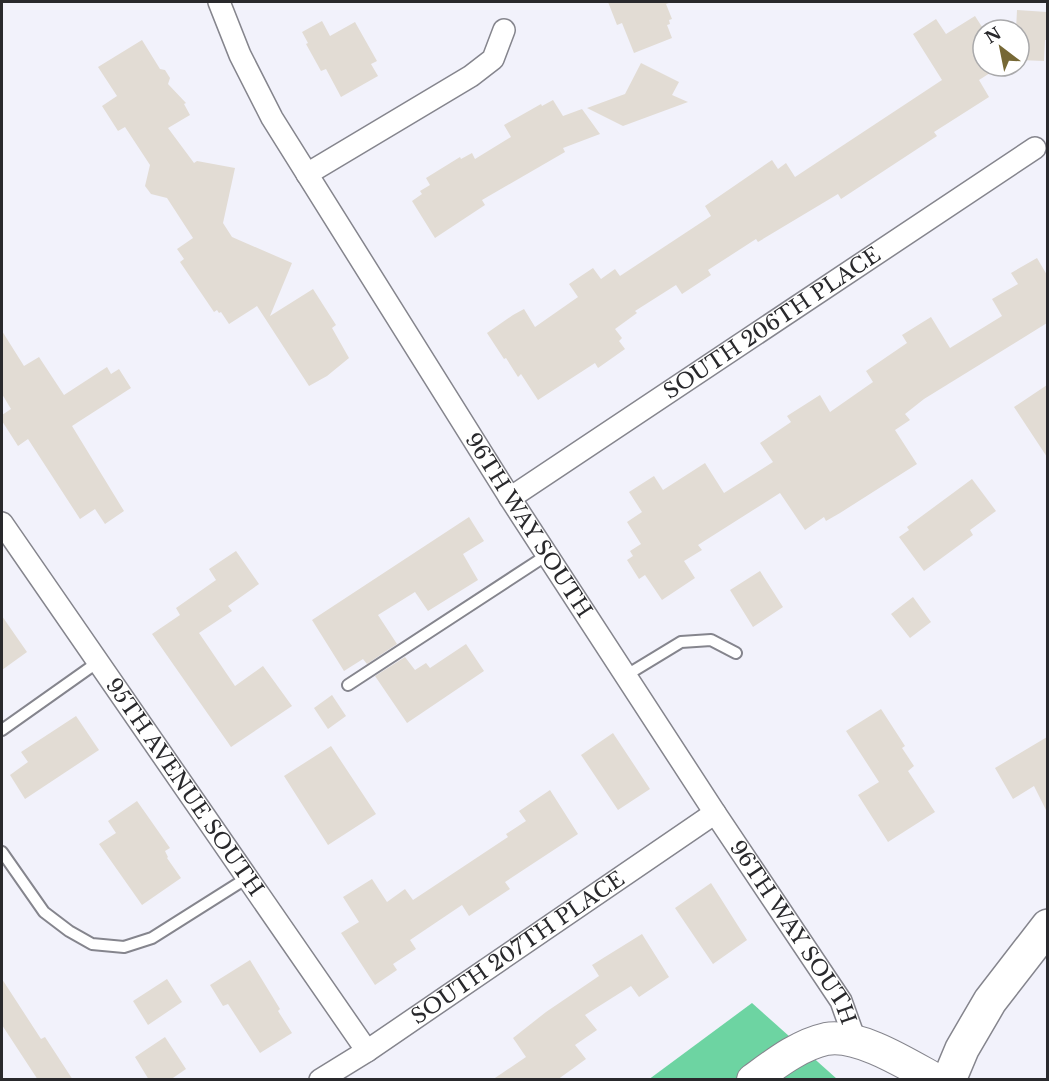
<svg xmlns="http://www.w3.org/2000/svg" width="1049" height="1081" font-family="'Libre Baskerville',serif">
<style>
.forest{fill:#6dd4a2}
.building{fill:#e2dcd4}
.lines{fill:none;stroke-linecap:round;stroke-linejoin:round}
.lane-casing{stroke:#85858d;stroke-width:14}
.street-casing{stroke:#85858d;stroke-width:24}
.secondary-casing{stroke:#85858d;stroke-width:34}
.primary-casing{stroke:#85858d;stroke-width:36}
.lane{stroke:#fff;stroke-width:10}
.street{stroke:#fff;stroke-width:21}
.secondary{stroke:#fff;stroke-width:32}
.primary{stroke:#fff;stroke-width:33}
.labels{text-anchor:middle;stroke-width:4.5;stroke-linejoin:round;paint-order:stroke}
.street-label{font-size:21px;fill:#29292c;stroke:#fff}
</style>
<rect width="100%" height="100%" fill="#f2f2fb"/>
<!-- forest -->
<path class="forest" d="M 752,1003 L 837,1079 L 648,1080 Z"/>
<!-- building -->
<path class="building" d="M 608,2 L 672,2 L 666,4 L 672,19 L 669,20 L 670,24 L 667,25 L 672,38 L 634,53 L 622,23 L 617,25 Z
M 1017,10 L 1047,12 L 1047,40 L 1045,40 L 1044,61 L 1019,60 L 1019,30 L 1016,30 Z
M 975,16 L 984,30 L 983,66 L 1001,66 L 979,80 L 989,97 L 934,132 L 937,136 L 841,199 L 838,194 L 758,242 L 756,239 L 708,270 L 711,275 L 682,294 L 676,285 L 635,311 L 637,313 L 615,329 L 622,338 L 619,341 L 625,349 L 598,368 L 595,363 L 538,400 L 521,374 L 518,377 L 506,358 L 504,359 L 487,333 L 513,315 L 524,309 L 535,327 L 578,297 L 569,284 L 593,268 L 601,279 L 615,269 L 620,276 L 711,216 L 705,206 L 772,160 L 778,169 L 786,163 L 795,177 L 942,80 L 913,34 L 936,19 L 946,34 Z
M 322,21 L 330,36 L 355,22 L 377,61 L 371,64 L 378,76 L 341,97 L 326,69 L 321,71 L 306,44 L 308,43 L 302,32 Z
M 142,40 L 160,69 L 165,70 L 170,78 L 168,84 L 186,103 L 184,104 L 190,115 L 168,128 L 194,163 L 197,161 L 235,168 L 223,223 L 232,237 L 292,263 L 270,316 L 313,289 L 336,325 L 332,328 L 349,358 L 327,376 L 309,386 L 257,306 L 229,324 L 221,312 L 219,313 L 217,310 L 214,312 L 180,262 L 184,259 L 177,249 L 193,238 L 167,198 L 151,194 L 145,186 L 150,165 L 125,127 L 118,131 L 102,106 L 117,96 L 98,67 Z
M 641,63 L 679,82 L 672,95 L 688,102 L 623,126 L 587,108 L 625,94 Z
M 553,100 L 563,116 L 582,109 L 600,134 L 563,148 L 565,152 L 482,200 L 485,205 L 435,238 L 412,201 L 422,194 L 420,191 L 430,185 L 426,178 L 460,157 L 461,159 L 472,153 L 475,159 L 511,137 L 504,125 L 541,104 L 542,106 Z
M 1037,258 L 1047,275 L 1047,323 L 924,399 L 905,414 L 910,420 L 895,430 L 917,464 L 840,513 L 826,521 L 824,517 L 805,530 L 780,493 L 698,545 L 702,550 L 684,561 L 695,578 L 662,600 L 645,575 L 639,579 L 627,560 L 633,556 L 630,551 L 641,544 L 627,522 L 642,512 L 629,492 L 654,476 L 663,490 L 705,463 L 724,493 L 773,462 L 760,443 L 791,422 L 787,416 L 820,395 L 830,412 L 873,382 L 866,371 L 907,343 L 902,335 L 931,317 L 950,348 L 1002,316 L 992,299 L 1018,284 L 1011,273 Z
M 2,331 L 24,366 L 39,357 L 64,395 L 107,367 L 111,374 L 119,369 L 131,388 L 72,426 L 124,511 L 105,524 L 95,509 L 80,519 L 28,439 L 18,446 L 2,421 L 2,415 L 11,409 L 2,394 Z
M 1047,385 L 1047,457 L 1014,407 Z
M 972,479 L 996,511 L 970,530 L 973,535 L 924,571 L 899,537 L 909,530 L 907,527 Z
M 469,517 L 484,541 L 463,554 L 478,580 L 428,611 L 415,592 L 378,615 L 397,644 L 367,664 L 363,659 L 344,671 L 312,620 Z
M 236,551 L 259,584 L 228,606 L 232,611 L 199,633 L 235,686 L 263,666 L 292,706 L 231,747 L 152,634 L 180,615 L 176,608 L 216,580 L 209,569 Z
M 760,571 L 783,607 L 753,627 L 730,590 Z
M 913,597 L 931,622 L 910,638 L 891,614 Z
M 2,616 L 27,652 L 2,670 Z
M 466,644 L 484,671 L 407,723 L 375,676 L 405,657 L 415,670 L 426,663 L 430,668 Z
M 332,695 L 346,716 L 328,729 L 314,708 Z
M 881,709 L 905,746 L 902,748 L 914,766 L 908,771 L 935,812 L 888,842 L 858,795 L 879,782 L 846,731 Z
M 76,716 L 99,750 L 25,799 L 10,775 L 28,762 L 21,752 Z
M 613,733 L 650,789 L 618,810 L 581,755 Z
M 1047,737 L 1047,812 L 1034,786 L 1013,799 L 995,768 Z
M 331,746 L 376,814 L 328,845 L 284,776 Z
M 550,790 L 578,834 L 505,882 L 510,889 L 469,916 L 462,905 L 410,940 L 416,949 L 393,964 L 397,970 L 375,985 L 341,933 L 359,922 L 343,897 L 372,879 L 387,902 L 405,889 L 413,900 L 508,837 L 506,834 L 526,821 L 519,811 Z
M 137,801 L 170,848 L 165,851 L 168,857 L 167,858 L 181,878 L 142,905 L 99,844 L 116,833 L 108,821 Z
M 711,883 L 747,940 L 713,964 L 675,908 Z
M 642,934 L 669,977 L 639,997 L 631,986 L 585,1015 L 597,1030 L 575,1045 L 586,1059 L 557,1080 L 492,1080 L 526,1057 L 513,1038 L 546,1012 L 599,976 L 592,965 Z
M 250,960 L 280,1009 L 278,1011 L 292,1033 L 260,1053 L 228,1004 L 223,1006 L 210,985 Z
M 2,979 L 41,1039 L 45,1037 L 73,1080 L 38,1080 L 2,1025 Z
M 167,979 L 182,1002 L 148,1025 L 133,1001 Z
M 165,1037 L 186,1069 L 170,1080 L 149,1080 L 135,1057 Z"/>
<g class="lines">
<!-- lane casing -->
<g class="lane-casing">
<path id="lane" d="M 625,676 L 681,642 L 711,640 L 736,653
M 348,685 L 547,555
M 2,730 L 98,662
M 2,852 L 44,912 L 69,931 L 92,944 L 124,947 L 152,938 L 247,878"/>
</g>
<!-- street casing -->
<g class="street-casing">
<g id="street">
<path id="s1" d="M 219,2 L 240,55 L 272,118 L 510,498 L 715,813 L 841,1001 L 855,1040"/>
<path d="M 307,174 L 471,76 L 493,59 L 504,30"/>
<path id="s2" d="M 510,498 L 1035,148"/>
<path id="s3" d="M 2,523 L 367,1051"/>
<path id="s4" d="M 320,1080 L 367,1051 L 715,813"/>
</g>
</g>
<!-- secondary casing -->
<g class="secondary-casing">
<path id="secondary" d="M 753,1080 C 775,1064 799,1045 826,1039 C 858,1033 907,1064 936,1080"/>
</g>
<!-- primary casing -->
<g class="primary-casing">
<path id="primary" d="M 949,1080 L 962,1049 L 990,1001 L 1048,926"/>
</g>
<!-- lane -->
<use href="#lane" class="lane"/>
<!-- street -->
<use href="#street" class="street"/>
<!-- secondary -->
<use href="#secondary" class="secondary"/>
<!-- primary -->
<use href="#primary" class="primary"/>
</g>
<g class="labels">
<!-- street labels -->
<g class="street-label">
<text dy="7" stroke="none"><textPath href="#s2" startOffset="315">SOUTH 206TH PLACE</textPath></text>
<text dy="7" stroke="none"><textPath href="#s1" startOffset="609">96TH WAY SOUTH</textPath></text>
<text dy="7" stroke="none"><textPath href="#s3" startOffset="321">95TH AVENUE SOUTH</textPath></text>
<text dy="7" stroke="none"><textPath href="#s1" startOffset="1095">96TH WAY SOUTH</textPath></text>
<text dy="7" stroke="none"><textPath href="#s4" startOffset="238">SOUTH 207TH PLACE</textPath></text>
</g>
</g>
<!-- border -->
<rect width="1049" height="1081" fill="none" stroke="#29292c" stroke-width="6"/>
<!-- north arrow -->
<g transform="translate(1001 48) rotate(328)"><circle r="28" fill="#ffffff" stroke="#a9a9ab" stroke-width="1.5"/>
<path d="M0-4.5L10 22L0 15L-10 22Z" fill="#766835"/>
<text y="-9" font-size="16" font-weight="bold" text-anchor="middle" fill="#29292c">N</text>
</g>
</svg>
